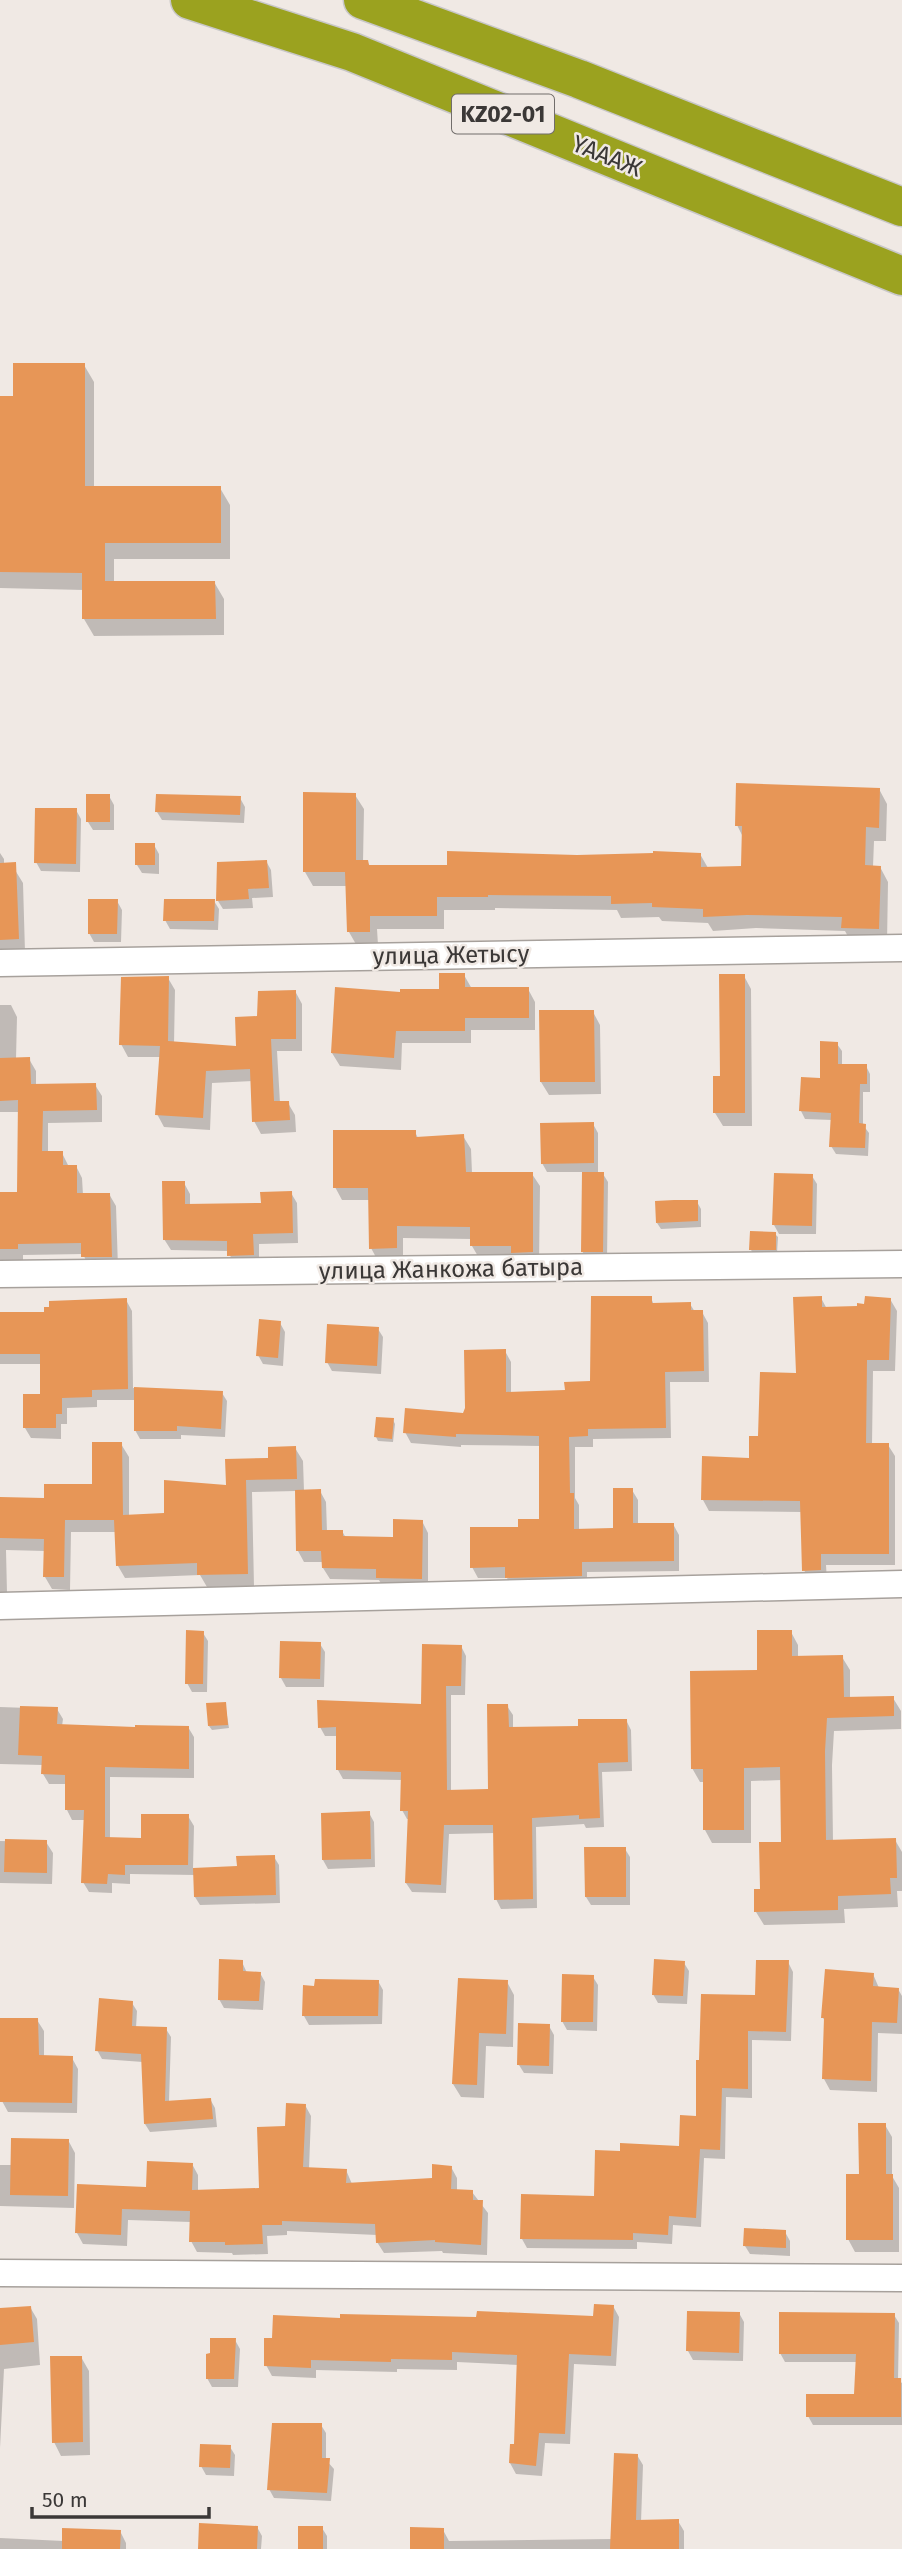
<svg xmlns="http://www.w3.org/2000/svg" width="902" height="2549" font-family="'Fira Sans',sans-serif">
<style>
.shadow{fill:#0003}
.building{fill:#e79657}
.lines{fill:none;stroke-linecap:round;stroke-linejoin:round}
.minor-casing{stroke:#a7a19c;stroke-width:29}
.motorway-casing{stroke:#c8c7c7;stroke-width:41}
.minor{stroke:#fff;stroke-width:26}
.motorway{stroke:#9ba21f;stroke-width:38}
.labels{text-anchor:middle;stroke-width:5;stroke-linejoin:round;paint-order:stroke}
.shield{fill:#f0e9e4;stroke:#716d6b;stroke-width:2}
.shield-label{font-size:23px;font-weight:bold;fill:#3b3837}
.street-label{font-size:24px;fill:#3b3837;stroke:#f0e9e4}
</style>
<rect width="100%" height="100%" fill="#f0e9e4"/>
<!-- shadow -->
<path class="shadow" d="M 84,365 L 94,382 L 94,487 L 220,488 L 230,505 L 230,559 L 114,559 L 114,583 L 214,582 L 224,599 L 224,635 L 94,636 L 84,619 L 84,590 L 0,588 L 0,398 L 15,398 Z
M 879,789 L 887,804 L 886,841 L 874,841 L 873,867 L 880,867 L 888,882 L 887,943 L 851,942 L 845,931 L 756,928 L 713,931 L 708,923 L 662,921 L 659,917 L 621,918 L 617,910 L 495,908 L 495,910 L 444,910 L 444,929 L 377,929 L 378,945 L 357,946 L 349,932 L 348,886 L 313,886 L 305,872 L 355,795 L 364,809 L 363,862 L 367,862 L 371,867 L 449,867 L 577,857 L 700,854 L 708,868 L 742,868 L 743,837 L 737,825 Z
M 109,796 L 114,805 L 114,830 L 93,830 L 88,822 Z
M 240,798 L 245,807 L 244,823 L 162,820 L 157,812 Z
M 76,810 L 81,819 L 80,872 L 41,871 L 36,862 Z
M 154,845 L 159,854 L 159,874 L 142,873 L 137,865 Z
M 0,853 L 4,859 L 4,871 L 15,870 L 23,883 L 25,952 L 0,951 Z
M 266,861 L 271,870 L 273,897 L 252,898 L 253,908 L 223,909 L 218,901 Z
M 117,901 L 122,910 L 121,942 L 94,942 L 89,933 Z
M 214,901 L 219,909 L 218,930 L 170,929 L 165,920 Z
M 464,975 L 472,989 L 528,989 L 535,1002 L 535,1030 L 471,1030 L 471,1043 L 402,1043 L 401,1070 L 340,1066 L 332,1053 L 401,994 L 440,990 Z
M 744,976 L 751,989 L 752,1126 L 723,1126 L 715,1113 Z
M 168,978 L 175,990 L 174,1044 L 238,1048 L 259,1017 L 295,991 L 302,1004 L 302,1051 L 277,1051 L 280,1103 L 288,1103 L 295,1115 L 296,1132 L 261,1134 L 254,1121 L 253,1081 L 212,1083 L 210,1130 L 164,1127 L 157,1114 L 161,1057 L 128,1057 L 121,1044 Z
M 0,1005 L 11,1005 L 17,1017 L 16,1059 L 29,1059 L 36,1071 L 36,1086 L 95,1085 L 102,1096 L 102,1122 L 48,1123 L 48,1153 L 62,1153 L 69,1167 L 76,1166 L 82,1178 L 83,1195 L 109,1194 L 116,1206 L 118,1268 L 90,1269 L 83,1254 L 23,1255 L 23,1260 L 0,1260 L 0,1194 L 19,1194 L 19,1112 L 0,1112 Z
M 593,1012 L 600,1025 L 601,1094 L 549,1095 L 541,1082 Z
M 837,1044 L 842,1051 L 842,1066 L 866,1066 L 870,1074 L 870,1092 L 863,1092 L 863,1125 L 869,1133 L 868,1156 L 836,1154 L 831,1146 L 832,1120 L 805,1119 L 801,1111 L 822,1080 Z
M 593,1124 L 598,1133 L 598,1174 L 603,1174 L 608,1182 L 607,1260 L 587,1260 L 582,1251 L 583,1172 L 547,1172 L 542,1163 Z
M 415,1132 L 418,1138 L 463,1136 L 471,1149 L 472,1173 L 532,1174 L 540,1186 L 539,1264 L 479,1258 L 472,1246 L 472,1239 L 403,1238 L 403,1260 L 378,1261 L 371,1248 L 370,1200 L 342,1200 L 335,1187 Z
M 812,1176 L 817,1184 L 816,1234 L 775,1234 L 778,1237 L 777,1253 L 753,1253 L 751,1250 L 751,1233 L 779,1234 L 774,1225 Z
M 184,1183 L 190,1194 L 190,1205 L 262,1204 L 291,1193 L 297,1203 L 298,1243 L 259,1244 L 259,1266 L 235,1266 L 228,1251 L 171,1250 L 164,1239 Z
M 697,1202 L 701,1209 L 701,1227 L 661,1229 L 657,1223 Z
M 651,1298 L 654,1305 L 690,1304 L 695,1312 L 702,1312 L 708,1323 L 709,1382 L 670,1382 L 671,1438 L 593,1439 L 593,1447 L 575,1447 L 575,1498 L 579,1505 L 579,1530 L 615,1530 L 632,1490 L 638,1500 L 638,1524 L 673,1524 L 679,1535 L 679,1571 L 587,1572 L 587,1586 L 513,1588 L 507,1578 L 478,1578 L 472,1567 L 520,1529 L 541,1521 L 541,1446 L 461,1445 L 461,1447 L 411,1443 L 405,1432 L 464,1415 L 505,1351 L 511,1362 L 511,1393 L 567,1392 L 592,1383 Z
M 821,1298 L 827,1309 L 859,1308 L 890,1299 L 897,1311 L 895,1371 L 873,1371 L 872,1445 L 888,1445 L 895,1456 L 895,1565 L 826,1565 L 827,1581 L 810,1582 L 804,1570 L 802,1512 L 709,1511 L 703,1500 L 751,1459 L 760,1438 L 797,1375 Z
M 126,1300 L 132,1311 L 133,1388 L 222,1393 L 227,1401 L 225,1437 L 181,1435 L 181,1439 L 140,1439 L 135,1430 L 136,1400 L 97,1400 L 97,1407 L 67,1408 L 67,1424 L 61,1424 L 61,1439 L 31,1438 L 25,1428 L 41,1396 L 41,1364 L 0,1364 L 0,1313 L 46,1313 Z
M 280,1323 L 285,1332 L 283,1366 L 263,1364 L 258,1355 Z
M 378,1329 L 383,1337 L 381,1374 L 332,1371 L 327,1362 Z
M 393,1420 L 395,1424 L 393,1442 L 378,1441 L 376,1437 Z
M 121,1444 L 129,1457 L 129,1517 L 166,1515 L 228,1487 L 270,1460 L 295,1448 L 303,1461 L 304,1491 L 320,1491 L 326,1502 L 327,1532 L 342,1531 L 346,1538 L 394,1539 L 422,1521 L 428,1533 L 428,1589 L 384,1589 L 379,1580 L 330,1579 L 323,1568 L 323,1562 L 304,1562 L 298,1551 L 296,1491 L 252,1492 L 254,1586 L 207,1587 L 200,1575 L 125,1578 L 118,1566 L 116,1532 L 71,1532 L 70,1590 L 52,1589 L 45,1577 L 45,1551 L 6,1550 L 7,1593 L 0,1593 L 0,1499 L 46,1500 L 94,1486 Z
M 791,1632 L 798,1645 L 798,1658 L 842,1657 L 850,1670 L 850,1699 L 893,1698 L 901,1711 L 901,1729 L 834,1731 L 832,1765 L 833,1842 L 895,1840 L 902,1852 L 902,1891 L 897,1891 L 898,1907 L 844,1909 L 845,1923 L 764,1925 L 756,1912 L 762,1891 L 783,1843 L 782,1780 L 751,1781 L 751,1843 L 712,1843 L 705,1830 L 705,1782 L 700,1782 L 692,1768 L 759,1672 Z
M 203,1633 L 208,1641 L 207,1692 L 192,1692 L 187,1683 Z
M 320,1644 L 325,1652 L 324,1687 L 286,1687 L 281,1678 Z
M 461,1646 L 466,1656 L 465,1695 L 451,1695 L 451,1791 L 490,1791 L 507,1706 L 513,1715 L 513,1728 L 580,1727 L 626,1720 L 631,1730 L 632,1771 L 602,1772 L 604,1827 L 586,1828 L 584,1824 L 536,1827 L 537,1908 L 501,1909 L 496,1899 L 495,1833 L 449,1834 L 446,1893 L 412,1892 L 406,1883 L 410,1819 L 407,1819 L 402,1810 L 402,1780 L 343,1779 L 338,1770 L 338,1736 L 325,1736 L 320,1727 L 423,1706 Z
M 225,1703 L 229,1728 L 212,1730 L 209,1726 Z
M 0,1707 L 57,1709 L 63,1719 L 62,1726 L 136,1729 L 188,1727 L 194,1737 L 194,1778 L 110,1777 L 110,1839 L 142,1840 L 188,1816 L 194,1826 L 193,1869 L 238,1868 L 274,1857 L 279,1865 L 280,1903 L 200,1905 L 195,1897 L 195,1875 L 130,1874 L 130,1884 L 112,1883 L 112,1893 L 89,1892 L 83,1882 L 85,1820 L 72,1820 L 67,1810 L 67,1784 L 49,1784 L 43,1774 L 43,1765 L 0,1764 Z
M 369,1813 L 374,1822 L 375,1867 L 328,1869 L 323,1860 Z
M 0,1841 L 46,1842 L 53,1853 L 52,1884 L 0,1883 Z
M 625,1849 L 630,1857 L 630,1905 L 591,1905 L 586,1897 Z
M 242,1962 L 247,1973 L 260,1973 L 265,1982 L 263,2010 L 224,2008 L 219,1999 Z
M 788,1962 L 793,1972 L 791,2041 L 752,2040 L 752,2098 L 726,2097 L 725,2159 L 704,2158 L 701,2227 L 673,2225 L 672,2244 L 637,2242 L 637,2249 L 527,2248 L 522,2239 L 596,2198 L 622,2152 L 681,2148 L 698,2118 L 757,1997 Z
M 684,1963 L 689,1971 L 687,2004 L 658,2003 L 653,1994 Z
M 873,1974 L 879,1988 L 898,1989 L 902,1996 L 902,2034 L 878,2033 L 877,2092 L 830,2090 L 824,2079 L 826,2022 L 823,2018 Z
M 593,1977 L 598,1985 L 597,2031 L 567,2030 L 562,2021 Z
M 459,1980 L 507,1982 L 514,1995 L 513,2047 L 486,2046 L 484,2098 L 461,2097 L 453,2084 Z
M 378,1981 L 383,1990 L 382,2024 L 309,2025 L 304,2016 L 305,1987 Z
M 132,2003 L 137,2011 L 136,2028 L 166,2029 L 171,2037 L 169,2102 L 210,2099 L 215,2108 L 217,2127 L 150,2132 L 145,2124 L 143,2062 L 102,2059 L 97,2050 Z
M 37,2020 L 44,2031 L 44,2057 L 72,2058 L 78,2069 L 77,2113 L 8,2112 L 2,2101 L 0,2042 Z
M 549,2026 L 554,2035 L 553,2074 L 524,2073 L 519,2065 Z
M 305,2105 L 311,2116 L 309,2169 L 346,2170 L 352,2184 L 433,2180 L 451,2167 L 457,2178 L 457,2191 L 472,2192 L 488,2213 L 487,2255 L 443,2253 L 442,2251 L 384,2253 L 377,2242 L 377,2235 L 287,2231 L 287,2235 L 267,2236 L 268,2254 L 233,2255 L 232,2253 L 197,2252 L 191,2241 L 191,2222 L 128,2220 L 127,2246 L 83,2244 L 77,2233 L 192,2164 L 198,2175 L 198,2191 L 261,2190 L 287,2128 Z
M 885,2125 L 892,2137 L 892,2176 L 899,2188 L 899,2252 L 855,2252 L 848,2239 L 861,2176 Z
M 68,2140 L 75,2153 L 74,2208 L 0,2206 L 0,2165 L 12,2165 Z
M 785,2232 L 790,2241 L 790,2256 L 750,2254 L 745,2246 Z
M 613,2306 L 619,2317 L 616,2366 L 574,2364 L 570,2444 L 545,2443 L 542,2476 L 516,2474 L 510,2463 L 515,2446 L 519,2365 L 457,2362 L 457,2370 L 397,2369 L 397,2372 L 316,2370 L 316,2378 L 272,2376 L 266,2365 L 341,2320 L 595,2318 Z
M 30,2307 L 37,2319 L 40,2365 L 4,2369 L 0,2448 L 0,2310 Z
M 739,2313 L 744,2322 L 743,2361 L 693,2360 L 688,2351 Z
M 894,2315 L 899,2323 L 898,2380 L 902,2383 L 902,2425 L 813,2425 L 808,2416 L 856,2396 L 857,2362 L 785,2362 L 780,2353 Z
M 235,2340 L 240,2349 L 238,2387 L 212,2387 L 207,2378 Z
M 81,2357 L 89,2371 L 90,2455 L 61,2456 L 54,2442 Z
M 321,2425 L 326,2433 L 326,2460 L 334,2469 L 331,2501 L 274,2498 L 269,2489 Z
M 230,2447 L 235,2455 L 234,2476 L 206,2475 L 201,2466 Z
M 637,2455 L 643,2465 L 641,2522 L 678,2521 L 684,2531 L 684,2549 L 411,2549 L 443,2530 L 449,2541 L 612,2539 Z
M 257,2527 L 262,2536 L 261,2549 L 200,2549 Z
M 322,2528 L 327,2536 L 327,2549 L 300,2549 Z
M 120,2531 L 126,2543 L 126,2549 L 0,2549 L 0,2538 L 64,2541 Z"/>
<!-- building -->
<path class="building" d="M 13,363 L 85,363 L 85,486 L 221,486 L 221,543 L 105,543 L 105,581 L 215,581 L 216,619 L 82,619 L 82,573 L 0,572 L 0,396 L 13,396 Z
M 736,783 L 880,788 L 879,828 L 866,827 L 865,865 L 881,866 L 879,929 L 841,928 L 842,917 L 747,915 L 703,917 L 703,909 L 652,907 L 652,903 L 611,904 L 611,896 L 488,895 L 488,897 L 437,897 L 437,916 L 370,916 L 370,932 L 347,932 L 345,872 L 303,872 L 303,792 L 356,793 L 356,860 L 368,860 L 369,865 L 447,865 L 447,851 L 577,855 L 653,853 L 653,851 L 701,853 L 701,867 L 741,866 L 742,826 L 735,826 Z
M 86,794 L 110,794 L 110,822 L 86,822 Z
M 156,794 L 241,796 L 240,815 L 155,812 Z
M 35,808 L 77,808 L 76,864 L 34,863 Z
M 135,843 L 155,843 L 155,865 L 135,865 Z
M 267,860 L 269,888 L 248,889 L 249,899 L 216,901 L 217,862 Z
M 16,862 L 19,939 L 0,940 L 0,863 Z
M 88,899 L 118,899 L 117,934 L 88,934 Z
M 164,899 L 215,899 L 214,921 L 163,921 Z
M 439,973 L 465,973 L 465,987 L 529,987 L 529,1018 L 465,1018 L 465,1031 L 396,1031 L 394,1058 L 331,1053 L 335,987 L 400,992 L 400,989 L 439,989 Z
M 719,974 L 745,974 L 745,1113 L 713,1113 L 713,1076 L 720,1076 Z
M 169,976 L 168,1041 L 236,1046 L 235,1017 L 257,1016 L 258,991 L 296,990 L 296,1039 L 271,1039 L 274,1101 L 289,1101 L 290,1120 L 252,1122 L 250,1069 L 206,1071 L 203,1118 L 155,1115 L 160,1046 L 119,1045 L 121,977 Z
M 539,1010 L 594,1010 L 595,1082 L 540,1082 Z
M 820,1041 L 838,1042 L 838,1064 L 867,1064 L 867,1084 L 860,1084 L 859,1123 L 866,1124 L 865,1148 L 829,1147 L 831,1113 L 799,1111 L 801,1077 L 820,1078 Z
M 30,1057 L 31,1084 L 96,1083 L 97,1110 L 43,1111 L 42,1151 L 63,1151 L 63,1165 L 77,1165 L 77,1193 L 110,1193 L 112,1257 L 81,1257 L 81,1243 L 18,1244 L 18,1249 L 0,1249 L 0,1192 L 17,1192 L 18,1100 L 0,1101 L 0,1058 Z
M 594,1122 L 594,1163 L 541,1164 L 540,1123 Z
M 333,1130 L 416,1130 L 416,1137 L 464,1134 L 466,1172 L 533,1172 L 533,1252 L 511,1253 L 511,1246 L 470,1246 L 470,1227 L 397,1226 L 397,1248 L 369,1249 L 368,1188 L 333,1188 Z
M 582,1172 L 604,1172 L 603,1252 L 581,1252 Z
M 774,1173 L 813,1174 L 812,1226 L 772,1225 Z
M 162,1181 L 185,1181 L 185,1204 L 261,1203 L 260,1192 L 292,1191 L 293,1233 L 253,1234 L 254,1255 L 227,1256 L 227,1241 L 163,1240 Z
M 674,1200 L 698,1200 L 698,1221 L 656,1223 L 655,1201 Z
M 750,1231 L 776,1232 L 776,1250 L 749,1250 Z
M 591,1296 L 652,1296 L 652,1303 L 691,1302 L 691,1310 L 703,1310 L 704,1371 L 665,1372 L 666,1428 L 588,1429 L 588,1436 L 569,1437 L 570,1493 L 574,1493 L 574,1529 L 613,1528 L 613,1488 L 633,1488 L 633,1523 L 674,1523 L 674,1561 L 582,1562 L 582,1576 L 505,1578 L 505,1567 L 470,1568 L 470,1527 L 518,1527 L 518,1519 L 539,1519 L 539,1436 L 456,1434 L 456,1437 L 403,1433 L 405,1408 L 463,1413 L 465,1408 L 464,1350 L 506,1349 L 506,1392 L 565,1390 L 564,1382 L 590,1381 Z
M 822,1296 L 822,1307 L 857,1306 L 857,1303 L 864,1304 L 865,1296 L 891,1298 L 889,1360 L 867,1360 L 866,1443 L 889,1443 L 889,1554 L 821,1554 L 821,1570 L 802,1571 L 800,1501 L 701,1500 L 702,1456 L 749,1458 L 749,1436 L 758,1436 L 760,1372 L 796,1373 L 793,1297 Z
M 127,1298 L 128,1389 L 92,1390 L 92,1397 L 62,1398 L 62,1414 L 56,1414 L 56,1428 L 23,1428 L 23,1394 L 40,1394 L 40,1354 L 0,1354 L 0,1312 L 44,1312 L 44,1307 L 49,1307 L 49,1301 Z
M 259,1319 L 281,1321 L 278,1358 L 256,1356 Z
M 327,1324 L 379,1327 L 377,1366 L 325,1363 Z
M 134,1387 L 223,1391 L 221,1429 L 177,1426 L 177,1431 L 134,1431 Z
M 376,1417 L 394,1418 L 392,1439 L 374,1437 Z
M 92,1442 L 122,1442 L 123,1515 L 164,1513 L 164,1480 L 226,1485 L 225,1459 L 268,1458 L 268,1447 L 296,1446 L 297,1479 L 246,1480 L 248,1574 L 197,1575 L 197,1563 L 116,1566 L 114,1520 L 65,1520 L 64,1577 L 43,1577 L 44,1539 L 0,1538 L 0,1497 L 44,1498 L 44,1484 L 92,1484 Z
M 321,1489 L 322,1530 L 343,1530 L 343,1536 L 393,1537 L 393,1519 L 423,1520 L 422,1579 L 376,1578 L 376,1569 L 322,1568 L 321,1551 L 296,1551 L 295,1490 Z
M 186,1630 L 204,1631 L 203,1684 L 185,1684 Z
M 757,1630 L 792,1630 L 792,1656 L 843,1655 L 844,1697 L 894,1696 L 894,1716 L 827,1718 L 825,1751 L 826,1840 L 896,1838 L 897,1878 L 890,1878 L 891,1894 L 838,1896 L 838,1910 L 754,1912 L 754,1889 L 760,1889 L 759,1842 L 781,1842 L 780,1767 L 744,1768 L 744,1830 L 703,1830 L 703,1769 L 691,1769 L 690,1671 L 757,1670 Z
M 280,1641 L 321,1642 L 320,1679 L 279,1678 Z
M 422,1644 L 462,1645 L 461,1686 L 446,1686 L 447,1790 L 488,1789 L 487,1704 L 508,1704 L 509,1727 L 578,1726 L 578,1719 L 627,1719 L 628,1762 L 598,1763 L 600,1818 L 579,1819 L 579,1815 L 532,1818 L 533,1899 L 494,1900 L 493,1825 L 444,1825 L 441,1885 L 405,1883 L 408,1811 L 400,1811 L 401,1772 L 336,1770 L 336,1727 L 318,1728 L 317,1700 L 421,1704 Z
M 226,1702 L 228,1725 L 208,1726 L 206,1703 Z
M 20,1706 L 58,1707 L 57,1724 L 135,1727 L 135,1725 L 189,1726 L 189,1769 L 105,1767 L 105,1837 L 141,1838 L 141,1814 L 189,1814 L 188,1865 L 125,1865 L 125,1875 L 108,1874 L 107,1884 L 81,1883 L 84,1810 L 65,1810 L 65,1775 L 41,1774 L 42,1756 L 18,1755 Z
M 370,1811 L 371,1859 L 322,1860 L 321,1813 Z
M 5,1839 L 47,1840 L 47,1873 L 4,1872 Z
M 584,1847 L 626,1847 L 626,1897 L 585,1897 Z
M 275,1855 L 276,1895 L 194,1897 L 193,1868 L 237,1866 L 236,1856 Z
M 219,1959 L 243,1960 L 243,1971 L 261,1972 L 259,2001 L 218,2000 Z
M 654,1959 L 685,1961 L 683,1996 L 652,1995 Z
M 756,1960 L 789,1960 L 786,2032 L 748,2031 L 748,2089 L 722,2088 L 720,2150 L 700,2149 L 696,2218 L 669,2216 L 668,2235 L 633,2233 L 633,2240 L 520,2239 L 521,2194 L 594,2196 L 595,2150 L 620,2151 L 620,2143 L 679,2146 L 680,2115 L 696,2116 L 696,2060 L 699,2060 L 701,1994 L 755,1995 Z
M 825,1969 L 874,1973 L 873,1986 L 899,1988 L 897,2023 L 872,2022 L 871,2081 L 822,2079 L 824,2018 L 821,2018 Z
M 562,1974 L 594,1975 L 593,2022 L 561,2022 Z
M 458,1978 L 508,1980 L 506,2034 L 479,2033 L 477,2085 L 452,2084 Z
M 315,1979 L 379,1980 L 378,2016 L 302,2016 L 303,1985 L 314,1986 Z
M 99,1998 L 133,2001 L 132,2026 L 167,2027 L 165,2101 L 211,2098 L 213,2119 L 144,2124 L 141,2054 L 95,2051 Z
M 0,2018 L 38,2018 L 39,2055 L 73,2056 L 72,2103 L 0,2102 Z
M 518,2023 L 550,2024 L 549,2066 L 517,2065 Z
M 286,2103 L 306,2104 L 303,2167 L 347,2169 L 346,2183 L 432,2178 L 432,2164 L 452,2166 L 451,2189 L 473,2190 L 473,2200 L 483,2200 L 481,2245 L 435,2242 L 435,2240 L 376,2243 L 375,2224 L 282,2221 L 282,2225 L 262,2225 L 263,2244 L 225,2245 L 225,2242 L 189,2242 L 190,2211 L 122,2209 L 121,2235 L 75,2233 L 77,2184 L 146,2187 L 147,2161 L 193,2163 L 192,2190 L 259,2188 L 257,2127 L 285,2126 Z
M 858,2123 L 886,2123 L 886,2174 L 893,2174 L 893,2240 L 846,2240 L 846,2174 L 859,2174 Z
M 11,2138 L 69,2139 L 68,2196 L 10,2195 Z
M 744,2228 L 786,2230 L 786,2248 L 743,2246 Z
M 594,2304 L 614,2305 L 611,2356 L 569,2354 L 565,2434 L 539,2433 L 536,2466 L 509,2463 L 510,2444 L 514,2444 L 517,2355 L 452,2352 L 452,2360 L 391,2359 L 391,2362 L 311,2360 L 311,2368 L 264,2366 L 264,2338 L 272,2338 L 273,2315 L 340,2318 L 340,2314 L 476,2317 L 477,2311 L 593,2316 Z
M 31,2306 L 34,2342 L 0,2345 L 0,2308 Z
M 687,2311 L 740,2312 L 739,2353 L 686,2351 Z
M 779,2312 L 895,2313 L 894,2378 L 901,2378 L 901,2417 L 806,2417 L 806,2394 L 854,2394 L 856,2354 L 779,2354 Z
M 210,2338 L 236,2338 L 234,2379 L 206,2379 L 206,2354 L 210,2353 Z
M 50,2356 L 82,2356 L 83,2442 L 52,2443 Z
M 272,2423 L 322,2423 L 322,2458 L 330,2458 L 327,2493 L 267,2490 Z
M 200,2444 L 231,2445 L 230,2468 L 199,2467 Z
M 614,2453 L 638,2454 L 636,2520 L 679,2519 L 679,2549 L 610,2549 Z
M 199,2523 L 258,2526 L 257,2549 L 198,2549 Z
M 298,2526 L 323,2526 L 323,2549 L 298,2549 Z
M 410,2527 L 444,2528 L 444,2549 L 410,2549 Z
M 62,2528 L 121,2530 L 120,2549 L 62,2549 Z"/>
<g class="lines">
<!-- minor casing -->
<g class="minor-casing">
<path id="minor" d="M 0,963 L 902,948
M 0,1274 L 902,1264
M 0,1606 L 902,1584
M 0,2273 L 902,2278"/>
</g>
<!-- motorway casing -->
<g class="motorway-casing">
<path id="motorway" d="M 190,0 L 352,52 L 902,276
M 363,0 L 579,79 L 902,207"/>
</g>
<!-- minor -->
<use href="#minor" class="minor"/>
<!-- motorway -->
<use href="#motorway" class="motorway"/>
</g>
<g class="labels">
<!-- shield labels -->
<rect class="shield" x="452" y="94.5" width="102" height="39" rx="5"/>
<g class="shield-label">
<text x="503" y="122">KZ02-01</text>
</g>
<!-- street labels -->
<g class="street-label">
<text transform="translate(607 156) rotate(22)" y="8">ҮАААЖ</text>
<text transform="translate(451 955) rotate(-1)" y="8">улица Жетысу</text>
<text transform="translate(451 1269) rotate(-1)" y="8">улица Жанкожа батыра</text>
</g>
</g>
<!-- scale -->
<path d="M32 2507v10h177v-10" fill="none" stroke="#3b3837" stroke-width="3.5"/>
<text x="42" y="2507" font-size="21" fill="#3b3837" stroke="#f0e9e4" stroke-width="5" paint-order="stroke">50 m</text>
</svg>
